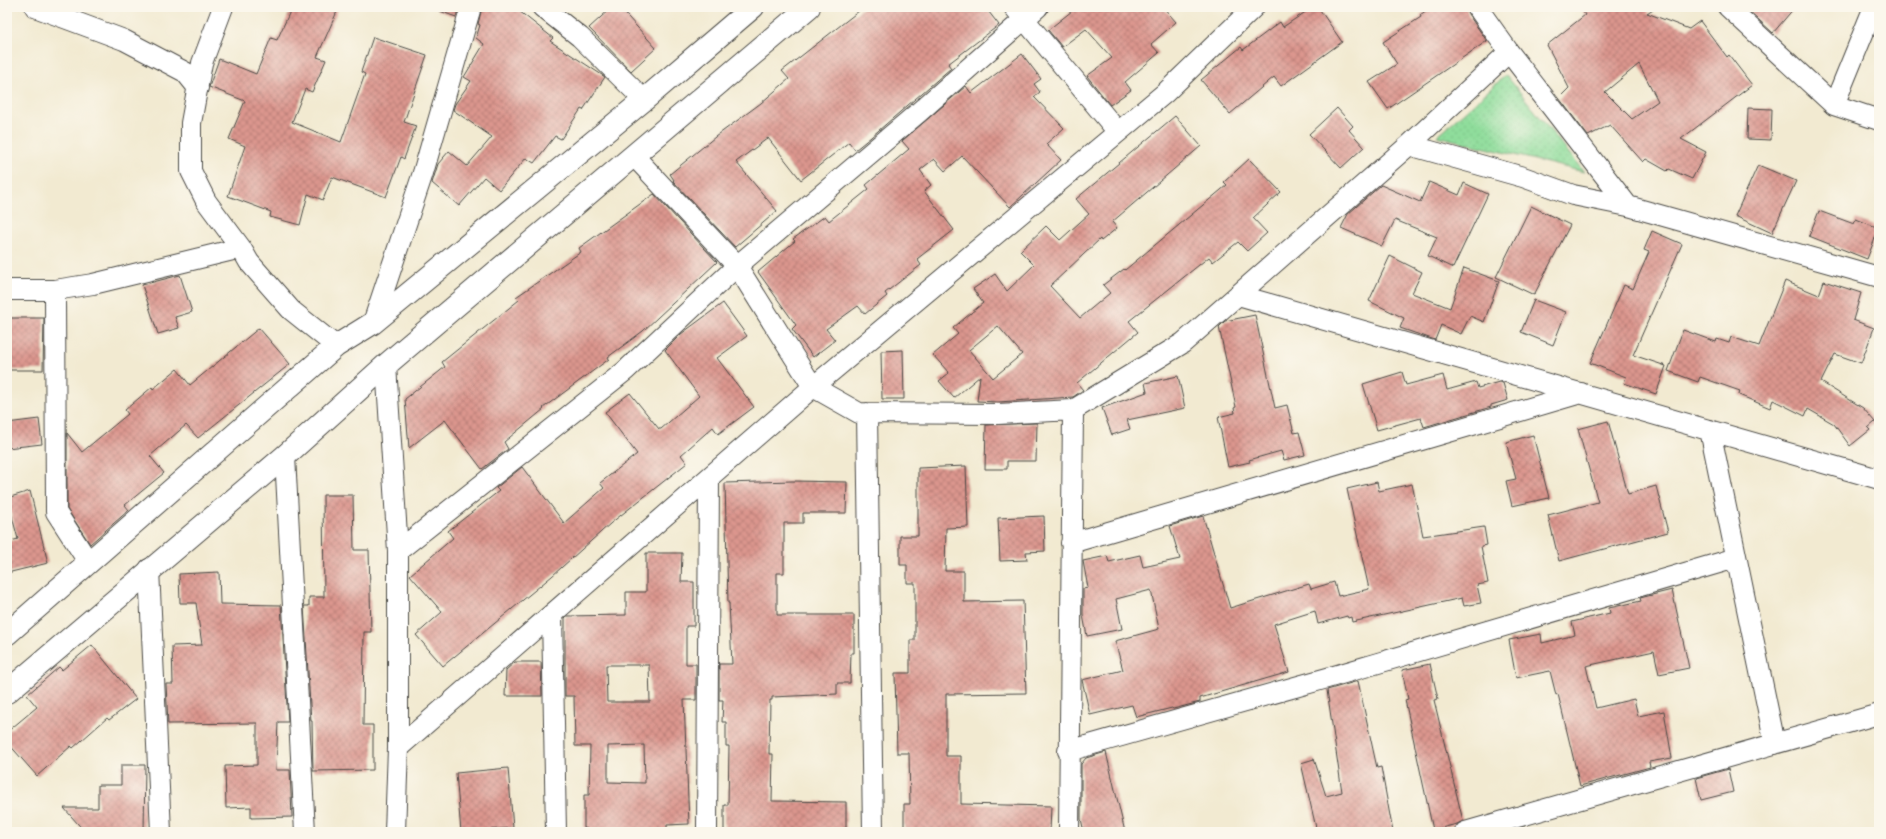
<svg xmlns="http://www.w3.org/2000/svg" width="1886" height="839" font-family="Kalam,sans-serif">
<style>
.park{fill:url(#park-dots);stroke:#5d8463}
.building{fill:url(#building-cross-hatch);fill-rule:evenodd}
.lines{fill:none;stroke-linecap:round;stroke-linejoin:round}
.street-casing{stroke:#494844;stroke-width:22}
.secondary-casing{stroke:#494844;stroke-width:24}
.street{stroke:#fff;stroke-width:20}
.secondary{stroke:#fff;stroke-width:22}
</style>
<defs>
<pattern id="park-dots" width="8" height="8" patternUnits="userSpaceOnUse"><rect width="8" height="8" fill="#8fdd9b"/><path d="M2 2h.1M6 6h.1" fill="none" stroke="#7cbe86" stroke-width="1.8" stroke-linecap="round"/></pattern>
<pattern id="building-cross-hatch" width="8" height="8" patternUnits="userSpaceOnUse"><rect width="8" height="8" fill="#dc968e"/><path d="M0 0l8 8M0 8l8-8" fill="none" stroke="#b37b74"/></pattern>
</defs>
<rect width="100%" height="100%" fill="#fbf7ec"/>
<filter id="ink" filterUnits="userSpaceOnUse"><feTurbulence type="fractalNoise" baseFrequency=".025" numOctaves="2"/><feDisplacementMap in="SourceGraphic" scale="8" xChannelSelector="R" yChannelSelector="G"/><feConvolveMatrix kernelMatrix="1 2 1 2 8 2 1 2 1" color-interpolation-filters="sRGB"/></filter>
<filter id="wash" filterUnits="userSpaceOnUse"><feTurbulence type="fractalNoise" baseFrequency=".012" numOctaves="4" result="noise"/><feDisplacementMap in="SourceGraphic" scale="16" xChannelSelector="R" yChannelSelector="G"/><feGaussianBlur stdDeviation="0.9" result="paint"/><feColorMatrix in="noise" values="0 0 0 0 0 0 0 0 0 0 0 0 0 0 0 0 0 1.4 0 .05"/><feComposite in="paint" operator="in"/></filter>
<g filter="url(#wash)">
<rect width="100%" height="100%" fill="#f2ead1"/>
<!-- park -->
<path class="park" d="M 1506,75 L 1584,172 L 1437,136 Z"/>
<g id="blocks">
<!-- building -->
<path class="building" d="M 292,7 L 339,7 L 317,57 L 326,60 L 312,92 L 305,89 L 292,122 L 341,142 L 365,74 L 361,72 L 373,37 L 427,55 L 404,122 L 416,126 L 404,159 L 401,157 L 386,197 L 332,177 L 323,200 L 308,194 L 300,225 L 270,217 L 271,212 L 228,196 L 245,146 L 229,139 L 245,101 L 209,87 L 219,59 L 256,74 L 271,38 L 277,40 Z
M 437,7 L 459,7 L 456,17 L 437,10 Z
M 482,7 L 514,7 L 553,38 L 550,41 L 605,77 L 583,110 L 581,109 L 561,139 L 555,136 L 534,163 L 526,158 L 499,190 L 484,177 L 459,206 L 432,183 L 438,164 L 449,151 L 467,166 L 492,137 L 453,110 L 455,104 L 471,81 L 464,77 L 484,44 L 476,38 L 480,25 L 478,24 Z
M 612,7 L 619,7 L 656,48 L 631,71 L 589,28 Z
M 864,7 L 985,7 L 999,25 L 948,64 L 951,68 L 871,137 L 855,150 L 849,142 L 801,180 L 768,138 L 736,162 L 777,211 L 735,247 L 673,181 L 674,180 L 670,174 L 715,137 L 761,103 L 789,79 L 782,71 Z
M 1077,7 L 1163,7 L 1176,22 L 1151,44 L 1159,53 L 1125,82 L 1131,90 L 1110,105 L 1087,76 L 1112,58 L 1086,29 L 1062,47 L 1048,30 Z
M 1313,7 L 1318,7 L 1342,42 L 1281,86 L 1274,77 L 1230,114 L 1201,80 L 1241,47 L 1243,50 L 1280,22 L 1283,27 Z
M 1431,7 L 1466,7 L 1468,14 L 1487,41 L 1388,109 L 1369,82 L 1397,64 L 1383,42 L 1421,17 L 1420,15 Z
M 1580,7 L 1656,7 L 1647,13 L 1689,29 L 1700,21 L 1727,57 L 1729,55 L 1752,85 L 1681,139 L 1706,152 L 1692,179 L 1669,169 L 1667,171 L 1646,159 L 1643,162 L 1610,125 L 1588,136 L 1559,98 L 1569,88 L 1547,45 L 1585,15 ZM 1639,64 L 1658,101 L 1632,119 L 1605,92 Z
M 1745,7 L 1795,7 L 1773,33 Z
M 1022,54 L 1041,79 L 1034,84 L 1040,92 L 1034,97 L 1064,128 L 1046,144 L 1061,160 L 1010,207 L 962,156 L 945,171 L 934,159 L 920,170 L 931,185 L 924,191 L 954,230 L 917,259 L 921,265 L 885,293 L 887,296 L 865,314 L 858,306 L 826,329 L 835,340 L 813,357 L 792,329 L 796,325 L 758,272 L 795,241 L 793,239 L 825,216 L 829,221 L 869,189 L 866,185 L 909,149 L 902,141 L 966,86 L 971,93 Z
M 1337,108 L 1353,126 L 1349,130 L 1364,147 L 1341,168 L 1309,134 Z
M 1748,108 L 1772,109 L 1771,140 L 1747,139 Z
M 1175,116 L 1201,146 L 1112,222 L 1117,228 L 1101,241 L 1100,239 L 1050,286 L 1080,318 L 1110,293 L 1103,285 L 1124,269 L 1125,270 L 1227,185 L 1224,182 L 1249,159 L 1281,192 L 1253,218 L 1267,233 L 1247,251 L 1238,242 L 1213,262 L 1209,257 L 1129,321 L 1138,332 L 1077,383 L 1083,390 L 1073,397 L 998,402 L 977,401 L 980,376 L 954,398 L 939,381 L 949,373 L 933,355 L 958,334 L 953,328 L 983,303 L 973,289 L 995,274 L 1007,291 L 1034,265 L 1020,251 L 1046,226 L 1060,240 L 1089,214 L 1076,199 ZM 998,326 L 1022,354 L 993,378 L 969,350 Z
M 1758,165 L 1796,181 L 1772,233 L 1735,216 Z
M 1429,182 L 1459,195 L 1464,183 L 1488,194 L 1453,268 L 1428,256 L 1437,237 L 1395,220 L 1382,246 L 1341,228 L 1348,214 L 1381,185 L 1420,202 Z
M 654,194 L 717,262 L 643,331 L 608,357 L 609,359 L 543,408 L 544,409 L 504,442 L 508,449 L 482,469 L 445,420 L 409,448 L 405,399 L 445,367 L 442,362 L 519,300 L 516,297 L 581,252 L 579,248 Z
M 1531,206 L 1570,225 L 1534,295 L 1496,277 Z
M 1819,211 L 1854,224 L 1856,219 L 1879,228 L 1867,259 L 1809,236 Z
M 1652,231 L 1682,244 L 1633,355 L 1666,366 L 1656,394 L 1624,383 L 1626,377 L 1590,363 L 1624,285 L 1633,289 L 1649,252 L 1644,250 Z
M 1390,256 L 1422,272 L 1412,293 L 1450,308 L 1464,268 L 1499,281 L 1484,322 L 1470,316 L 1461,334 L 1441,325 L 1435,340 L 1400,328 L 1404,318 L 1369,301 Z
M 180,275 L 192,312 L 175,317 L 179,328 L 158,334 L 142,285 Z
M 1785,281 L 1819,295 L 1824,281 L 1861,293 L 1853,320 L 1874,328 L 1861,363 L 1835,354 L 1821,382 L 1863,408 L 1875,422 L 1868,428 L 1870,430 L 1850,446 L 1834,424 L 1808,409 L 1805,416 L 1773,400 L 1770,408 L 1739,395 L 1740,391 L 1700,377 L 1698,382 L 1668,371 L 1683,330 L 1716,342 L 1717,339 L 1729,343 L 1731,337 L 1759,346 Z
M 1534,300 L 1566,312 L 1553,345 L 1521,332 Z
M 723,303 L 747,336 L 717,358 L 754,407 L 718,434 L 713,427 L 681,455 L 687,463 L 611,523 L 552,576 L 443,666 L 416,635 L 442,612 L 410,575 L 453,538 L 448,531 L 499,491 L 496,488 L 522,467 L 564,523 L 604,488 L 600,483 L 637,454 L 605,412 L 630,393 L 659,429 L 661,429 L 699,396 L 665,350 L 681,334 Z
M 1255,315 L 1275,408 L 1287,405 L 1294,433 L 1299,432 L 1305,455 L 1284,460 L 1281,451 L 1249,460 L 1250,462 L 1228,467 L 1218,417 L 1235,413 L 1234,408 L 1236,407 L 1219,327 L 1225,321 Z
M 7,318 L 44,318 L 43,370 L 7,370 Z
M 259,328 L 290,364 L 198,438 L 186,425 L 150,456 L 164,473 L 125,505 L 129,510 L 90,544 L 67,509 L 67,433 L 82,452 L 128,414 L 125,410 L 152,387 L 153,389 L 177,369 L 190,385 Z
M 903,350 L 904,399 L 882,399 L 881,351 Z
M 1402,372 L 1406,385 L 1443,375 L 1447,390 L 1476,382 L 1478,388 L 1499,382 L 1503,383 L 1508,400 L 1491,405 L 1491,407 L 1424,427 L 1421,418 L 1377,430 L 1363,384 Z
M 1178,376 L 1185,408 L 1127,420 L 1130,429 L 1112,435 L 1102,408 L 1147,392 L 1145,383 Z
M 39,419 L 42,444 L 7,448 L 7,423 Z
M 1608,421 L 1628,494 L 1656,486 L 1668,532 L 1559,561 L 1548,515 L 1598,502 L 1578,429 Z
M 1037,423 L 1036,461 L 1007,461 L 1007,469 L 985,469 L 986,425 Z
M 1533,435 L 1549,498 L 1512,506 L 1506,481 L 1516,479 L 1506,442 Z
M 966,466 L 968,527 L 946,528 L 945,571 L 964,571 L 964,602 L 1023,601 L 1026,693 L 946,694 L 946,756 L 961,756 L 961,804 L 1051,806 L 1050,832 L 904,832 L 904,804 L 910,804 L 909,753 L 897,753 L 895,673 L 910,673 L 910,640 L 915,640 L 915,583 L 907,583 L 907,565 L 900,565 L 900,536 L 918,536 L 918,468 Z
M 792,481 L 847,482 L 846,513 L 803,513 L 803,523 L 784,523 L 784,573 L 777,573 L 777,615 L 854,615 L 854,653 L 851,653 L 850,683 L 837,683 L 837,694 L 772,697 L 772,700 L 770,700 L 769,754 L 773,754 L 772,801 L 846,802 L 846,832 L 724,832 L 724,805 L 728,805 L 729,746 L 726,746 L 726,722 L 722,722 L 723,700 L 719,700 L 719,664 L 732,664 L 729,603 L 728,603 L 725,483 Z
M 1377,482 L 1379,491 L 1412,484 L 1423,536 L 1484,527 L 1487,545 L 1481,546 L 1488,583 L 1477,585 L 1481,603 L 1464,606 L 1462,598 L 1352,622 L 1351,617 L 1348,618 L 1347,616 L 1318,624 L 1315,611 L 1274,624 L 1289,672 L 1200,698 L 1200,702 L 1173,709 L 1172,708 L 1136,717 L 1132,705 L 1090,715 L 1082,680 L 1123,670 L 1115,641 L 1159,629 L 1151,590 L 1116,599 L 1122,629 L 1087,636 L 1083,615 L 1083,589 L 1088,588 L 1083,561 L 1107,556 L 1109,562 L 1140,555 L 1143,567 L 1180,559 L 1170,526 L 1203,516 L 1230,608 L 1309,584 L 1311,589 L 1334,582 L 1338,596 L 1369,589 L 1347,489 Z
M 30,491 L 48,563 L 7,573 L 7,542 L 18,539 L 7,498 Z
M 323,495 L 353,495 L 354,550 L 369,550 L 371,632 L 364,632 L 363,725 L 373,725 L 373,770 L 313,771 L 312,721 L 311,721 L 304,606 L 309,606 L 309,597 L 324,597 Z
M 1044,516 L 1045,551 L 1026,552 L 1027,560 L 1000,561 L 998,518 Z
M 646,553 L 682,553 L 681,582 L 694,582 L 694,626 L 686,626 L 686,664 L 696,664 L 696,700 L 684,700 L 689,824 L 667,825 L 667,832 L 587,832 L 587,829 L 584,828 L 584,795 L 589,795 L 590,746 L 575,746 L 574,696 L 565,696 L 565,618 L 567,616 L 626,615 L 626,592 L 646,592 ZM 606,665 L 649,665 L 650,702 L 607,702 ZM 644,745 L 645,783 L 608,782 L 608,746 Z
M 219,572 L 220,604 L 281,605 L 288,722 L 278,722 L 276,770 L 290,770 L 292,817 L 251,818 L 251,807 L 226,808 L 225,766 L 257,765 L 257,723 L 168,724 L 166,684 L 173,684 L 172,646 L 202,645 L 196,603 L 180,603 L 179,574 Z
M 1672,590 L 1689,668 L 1659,674 L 1654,651 L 1586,666 L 1596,708 L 1634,699 L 1638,716 L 1664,711 L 1672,758 L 1649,762 L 1650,767 L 1580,786 L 1558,694 L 1556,695 L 1550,671 L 1516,678 L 1509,640 L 1541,634 L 1542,643 L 1575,635 L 1572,622 L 1610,613 L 1609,608 L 1641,601 L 1640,598 Z
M 92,645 L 136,699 L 109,720 L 107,718 L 73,748 L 71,746 L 37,776 L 7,742 L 7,732 L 37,707 L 27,695 L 59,667 L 62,670 Z
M 515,662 L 541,662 L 542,696 L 505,696 L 506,670 Z
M 1430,664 L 1438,699 L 1434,700 L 1463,821 L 1457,824 L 1433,830 L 1405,700 L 1408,699 L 1402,670 Z
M 1358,681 L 1377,768 L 1381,767 L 1393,832 L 1317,832 L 1301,763 L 1314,759 L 1326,796 L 1342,792 L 1327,690 Z
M 1106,752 L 1125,832 L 1084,832 L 1081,819 L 1081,764 L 1086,758 Z
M 121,765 L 145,765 L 144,832 L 85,832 L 64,808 L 98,808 L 98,785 L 121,785 Z
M 508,768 L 513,828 L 461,832 L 456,773 Z
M 1728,769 L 1733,792 L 1701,800 L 1696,778 Z"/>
</g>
</g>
<g filter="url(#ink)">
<use href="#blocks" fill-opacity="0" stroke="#494844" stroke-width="1"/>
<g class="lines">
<!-- street casing -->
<g class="street-casing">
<path id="street" d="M 35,7 L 124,40 L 185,72 L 198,88
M 223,7 L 202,63 L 191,123 L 191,171 L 206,201 L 241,248 L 249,262 L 291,310 L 336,346
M 542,7 L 580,37 L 644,100
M 1014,7 L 1118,132
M 1477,7 L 1509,52 L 1628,206
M 1728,7 L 1834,105 L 1879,120
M 1834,105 L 1874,7
M 1409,145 L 1523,177 L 1573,195 L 1628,206 L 1879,277
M 634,156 L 737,266 L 813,387 L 859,413 L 998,414 L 1073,410 L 1183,343 L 1409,145 L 1509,52
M 7,290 L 55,290 L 93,284 L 241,248
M 55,290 L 56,512 L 89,563
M 1238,295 L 1879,479
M 373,323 L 423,173 L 471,7
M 386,365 L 398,551 L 398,748 L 395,832
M 867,413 L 873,832
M 1710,430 L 1775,744
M 285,456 L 305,832
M 1071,543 L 1581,393
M 398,551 L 625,371 L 737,266 L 919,112 L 1038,7
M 149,569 L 161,832
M 552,614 L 556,832
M 398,748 L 813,387 L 1165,93 L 1254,7
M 1068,751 L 1327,678 L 1736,558
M 707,832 L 709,478
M 1069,832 L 1073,410
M 1465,832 L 1879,714"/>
</g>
<!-- secondary casing -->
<g class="secondary-casing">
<path id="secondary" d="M 7,634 L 336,346 L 373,323 L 644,100 L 753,7
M 7,692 L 285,456 L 386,365 L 809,7"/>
</g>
<!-- street -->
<use href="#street" class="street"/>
<!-- secondary -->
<use href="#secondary" class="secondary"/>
</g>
</g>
<!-- margin -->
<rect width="1886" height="839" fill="none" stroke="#fbf7ec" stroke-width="24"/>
</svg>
